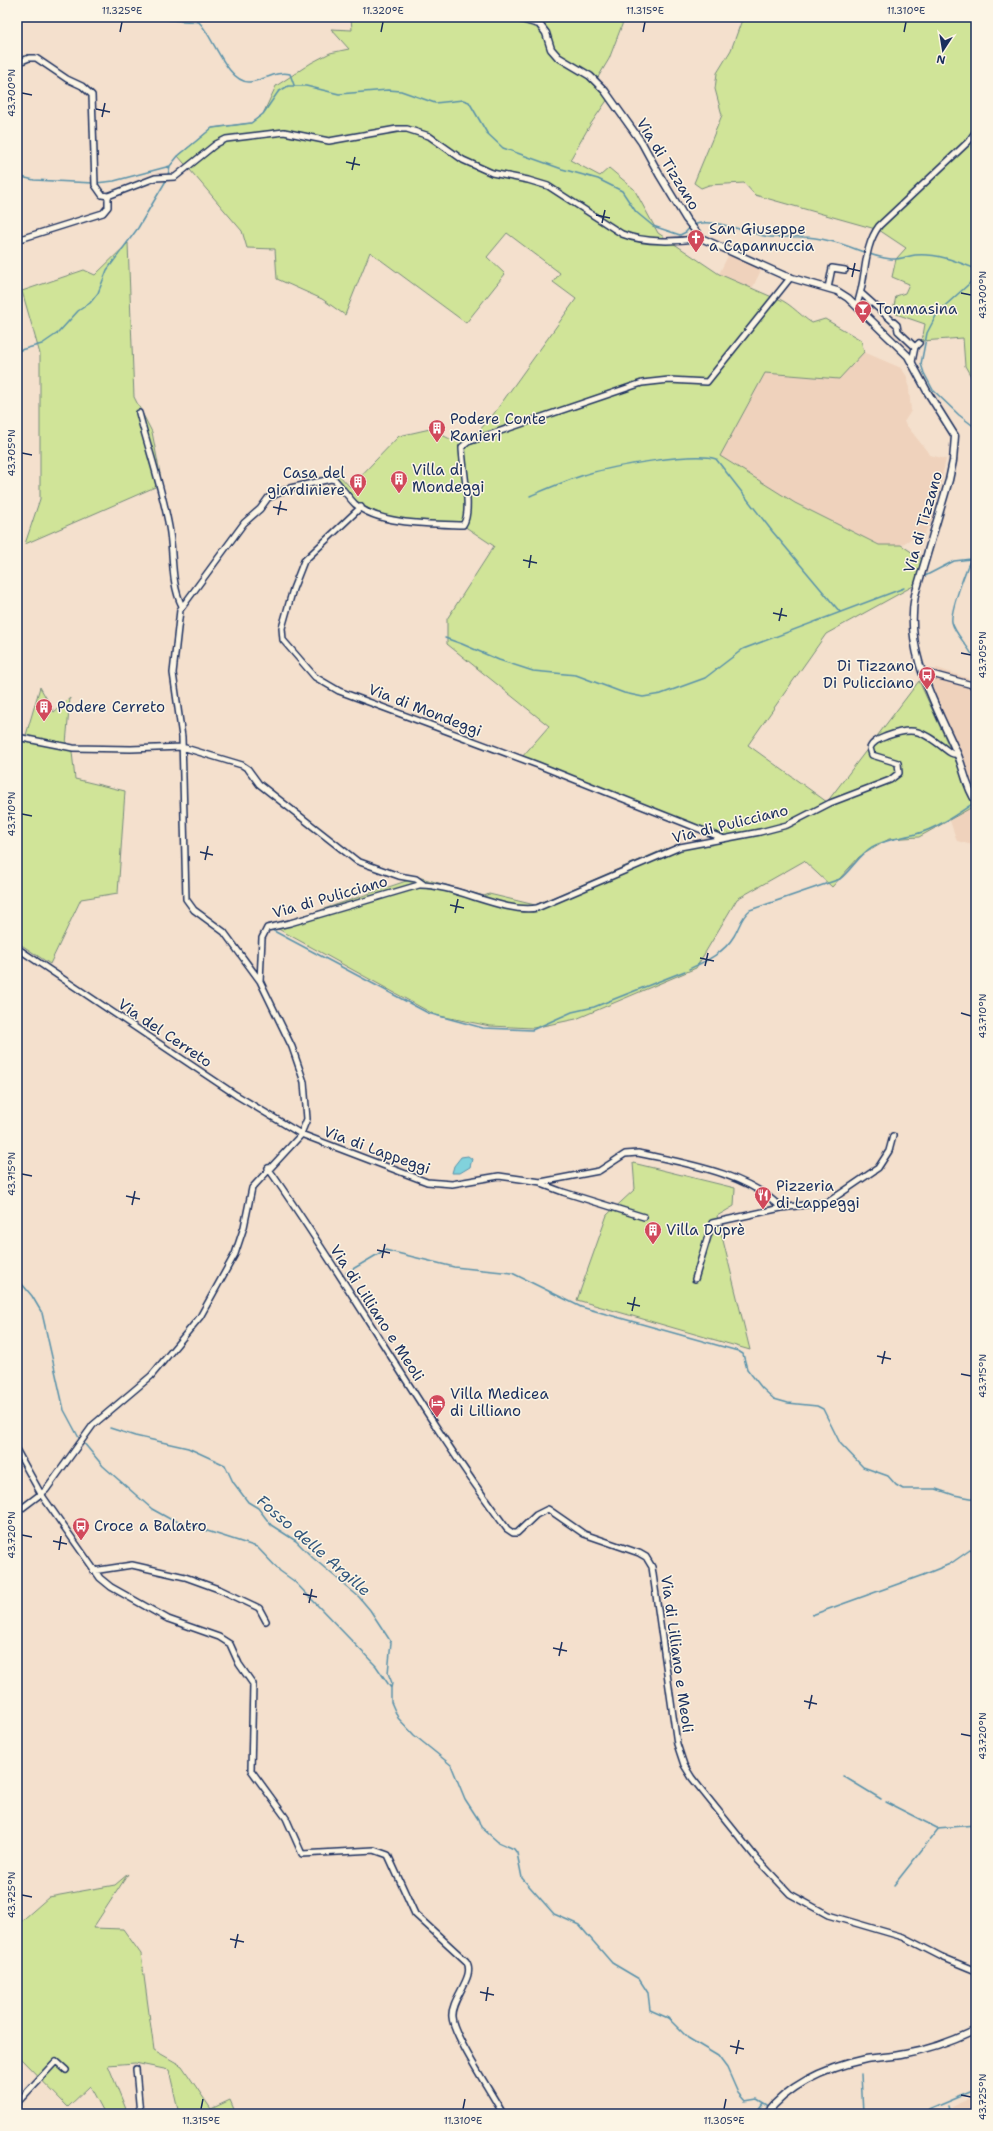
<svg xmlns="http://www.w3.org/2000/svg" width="993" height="2131" font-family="'Shantell Sans',sans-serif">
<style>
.built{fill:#efd2bc}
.green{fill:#d0e498;stroke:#768a7b}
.water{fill:#81d2dc;stroke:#5891aa}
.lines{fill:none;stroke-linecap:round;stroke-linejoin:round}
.stream{stroke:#5891aa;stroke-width:1.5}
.minor-casing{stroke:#1b2f5e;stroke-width:8}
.major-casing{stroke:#1b2f5e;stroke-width:9}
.minor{stroke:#fcf5e5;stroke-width:5}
.major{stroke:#fcf5e5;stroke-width:6}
.ticks{fill:none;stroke:#1b2f5e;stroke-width:1.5}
.labels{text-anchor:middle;stroke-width:3;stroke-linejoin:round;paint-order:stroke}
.street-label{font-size:15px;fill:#1b2f5e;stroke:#fcf5e5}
.poi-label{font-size:15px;fill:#1b2f5e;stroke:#fcf5e5;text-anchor:start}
.water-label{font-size:16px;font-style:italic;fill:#34587e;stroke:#fcf5e5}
.neatline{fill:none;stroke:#1b2f5e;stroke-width:1.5}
.ticks-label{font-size:10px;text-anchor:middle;fill:#1b2f5e}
</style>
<rect width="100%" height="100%" fill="#f4e0cd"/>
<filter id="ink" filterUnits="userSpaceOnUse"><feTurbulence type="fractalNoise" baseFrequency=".025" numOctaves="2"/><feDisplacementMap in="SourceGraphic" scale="8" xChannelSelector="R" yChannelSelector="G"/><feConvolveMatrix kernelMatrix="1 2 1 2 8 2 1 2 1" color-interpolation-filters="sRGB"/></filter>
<g filter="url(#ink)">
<!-- built -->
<path class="built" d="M 729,254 L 762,268 L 752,289 L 719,274 Z
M 864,352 L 901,368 L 908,378 L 911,411 L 904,422 L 930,455 L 946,459 L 933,518 L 921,540 L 911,539 L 901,545 L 879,545 L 795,503 L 720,456 L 765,373 L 839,379 Z
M 937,668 L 976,681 L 976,846 L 957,841 L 950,821 L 976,805 L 919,681 Z
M 976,2096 L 976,2114 L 951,2114 L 950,2108 Z"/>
<!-- green -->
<path class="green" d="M 351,17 L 625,17 L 609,59 L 597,79 L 608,99 L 590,125 L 570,160 L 600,176 L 609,168 L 634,189 L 658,233 L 719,274 L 772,297 C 787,299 799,315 812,323 L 825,319 L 861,340 L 864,352 L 839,379 L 765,373 L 720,456 L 795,503 L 879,545 L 901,545 L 922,559 L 915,585 L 826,634 L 748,745 L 827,802 L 919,681 L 976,805 L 919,837 L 889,839 L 859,857 L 832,887 L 804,861 L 737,899 L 696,968 L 576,1019 L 533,1028 L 490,1026 L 435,1015 L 271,925 L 309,914 L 418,877 L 484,896 L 489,894 L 535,905 L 665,849 L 722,836 L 522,757 L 549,726 L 447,644 L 447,619 L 494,546 L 461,524 L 396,520 L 360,505 L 334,476 L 338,474 L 350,487 L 399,436 L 430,429 L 452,440 L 471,439 L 490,419 L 576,299 L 553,282 L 560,273 L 507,233 L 487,257 L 505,274 L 466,323 L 370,252 L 345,315 L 322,299 L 277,279 L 275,249 L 247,248 L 242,231 L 178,156 L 212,128 L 251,123 L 263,114 L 276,86 L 311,63 L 330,53 L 349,49 L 331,29 L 352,30 Z
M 743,17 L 976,17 L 976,385 L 965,366 L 963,338 L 922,341 L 925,324 L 896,314 L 894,306 L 896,296 L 905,293 L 909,284 L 892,277 L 896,259 L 906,248 L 879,230 L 755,195 L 744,183 L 709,185 L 701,188 L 694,183 L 722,115 L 715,89 L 717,73 L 731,50 Z
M 128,243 L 134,397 L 152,432 L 162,484 L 25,544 L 40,499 L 40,354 L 22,291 L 84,270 L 95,275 Z
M 40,687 L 54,712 L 70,698 L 66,744 L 72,752 L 75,779 L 125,791 L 118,893 L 81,899 L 50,964 L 17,942 L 17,741 L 24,742 Z
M 633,1163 L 735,1188 L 734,1206 L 717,1216 L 750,1350 L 577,1300 L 607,1215 L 635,1189 Z
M 128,1874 L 93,1928 L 123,1929 L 141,1954 L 154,2050 L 182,2066 L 211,2109 L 230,2100 L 236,2114 L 179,2114 L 169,2070 L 135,2063 L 108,2065 L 128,2114 L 105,2114 L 90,2086 L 68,2107 L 17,2055 L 17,1925 L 49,1897 L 115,1885 Z"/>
<!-- water -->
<path class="water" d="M 468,1156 L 472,1159 L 470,1167 L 460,1173 L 452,1173 L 454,1166 L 461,1157 Z"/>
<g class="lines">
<!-- stream -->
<path class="stream" d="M 157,17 L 170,20 L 199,22 C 213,36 227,82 249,82 C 263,81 277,70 290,74 L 294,85
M 168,175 L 170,166 L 178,156 L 212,128 L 251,123 L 263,114 L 278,92 L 288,86 L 306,86 L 339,94 L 388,90 L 401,91 L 435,103 L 463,100 L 469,102 L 487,133 L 503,148 L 562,169 L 598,179 L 622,191 L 636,212 L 653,226 L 680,235 L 686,232 L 690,227
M 17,176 L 34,180 L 93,183
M 96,183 L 114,181 L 170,166
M 694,225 C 710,217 745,232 764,236 C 776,239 790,236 803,237 C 812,237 822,239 830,241 C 851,245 869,257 891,259 C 899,260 907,256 915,255 C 937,253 956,261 976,269
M 976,274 L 969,284 L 938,312 L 927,333 L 921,364 L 924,373 L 933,390 L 959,415 L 976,428
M 17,351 L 42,344 L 58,333 L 78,311 L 90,303 L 98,293 L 107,270 L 138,228 L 167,179
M 530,496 C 549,488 567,480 587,474 C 611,467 694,451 716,459 L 772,531 L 840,612
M 976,549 C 969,560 950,610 952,622 C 954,632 966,644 971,653 L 976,657
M 925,576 L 954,561 L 971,559
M 445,638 L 462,644 L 499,660 L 533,671 L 576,675 L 624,693 L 643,697 L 661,694 L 705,678 L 743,649 L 904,588
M 272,930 L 428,1013 L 483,1028 L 532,1030 L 572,1012 L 594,1007 L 685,971
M 689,969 C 706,961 724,953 734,936 C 740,926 741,917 750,910 L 840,879 C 852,869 859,855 872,847 C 886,839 901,838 916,834 C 938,828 957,814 975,802
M 346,1273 L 385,1250 L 454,1267 L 512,1273 L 581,1307 L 738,1351 L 743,1354 L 747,1369 L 762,1388 L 774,1399 L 788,1403 L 817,1406 L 823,1409 L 840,1443 L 863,1467 L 888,1476 L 896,1485 L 903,1489 L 936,1489 L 954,1495 L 976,1499
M 17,1278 L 32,1296 L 42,1313 L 64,1410 L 79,1438
M 110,1428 L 135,1436 L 188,1448 L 225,1465 L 233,1482 L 248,1502 L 258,1508 L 271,1525 L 296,1541 L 313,1558 L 359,1597 L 370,1610 L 391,1642 L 388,1673 L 392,1683 L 391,1688
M 83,1442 L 103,1466 L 152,1509 L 170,1519 L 257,1547 L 280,1571 L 294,1581 L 376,1666 L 391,1688 L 391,1702 L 398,1718 L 414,1735 L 451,1765 L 465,1799 L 478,1819 L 481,1827 L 498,1842 L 514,1849 L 517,1853 L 522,1878 L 554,1914 L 579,1925 L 612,1963 L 639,1979 L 648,1993 L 650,2010 L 668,2018 L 688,2038 L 718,2056 L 727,2068 L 738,2093 L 745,2101 L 757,2099 L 767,2105
M 812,1615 L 923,1575 L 950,1564 L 970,1550 L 976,1553
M 843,1776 L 881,1799
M 886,1802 L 937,1828 L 976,1825
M 894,1885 L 939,1828
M 861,2074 L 863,2114
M 948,2106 L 950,2114
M 776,2111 L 782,2114
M 755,2114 L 763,2103
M 919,2114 L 976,2090"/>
<!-- minor casing -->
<g class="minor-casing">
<path id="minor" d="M 17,63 L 29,58 L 36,58 L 67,79 L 82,86 L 92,95 L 95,185 L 102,195 L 108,196
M 108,196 L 155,178 L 175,177 L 216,144 L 226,139 L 284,132 L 329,141 L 397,129 L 407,129 L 429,136 L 463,160 L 492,173 L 528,180 L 548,186 L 622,234 C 645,243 677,242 701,238
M 17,240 L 103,213 L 108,207 L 108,196
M 828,288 L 832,268 L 845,270
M 861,293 L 897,325 L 898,331 L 915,347
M 857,304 C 867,279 862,249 879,226 L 968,142 L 976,131
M 912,362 L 915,347 L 919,343
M 139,413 C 149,451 162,488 169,527 C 174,552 170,582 182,606
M 361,507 L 304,561 L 293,589 L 282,628 L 283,640 L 315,677 L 339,691 L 538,765 L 722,838
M 923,674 L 928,673 L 976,686
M 17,737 L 73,748 L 131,749 L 182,747 L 242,765 L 248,769 L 259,784 L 357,861 L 399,876 L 416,879 L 423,884
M 17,948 L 236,1095 L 301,1134 L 427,1182 L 452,1184 L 499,1176 L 541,1182 L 599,1171 L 625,1154 L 638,1153 C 683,1163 749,1173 781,1208
M 260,981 L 224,932 L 194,910 L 186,899 L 182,737 L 173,673 L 180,610 L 244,523 L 260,509 L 268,498 L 290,488 L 331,479 L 335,480 C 342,488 348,497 355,504 C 378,525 433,524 463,525 C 473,512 462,465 462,447 L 468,442 L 642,383 L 669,380 L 707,382 L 791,277
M 268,1168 C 351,1286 421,1413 507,1529 L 513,1533 L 517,1533 L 536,1515 L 548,1509 L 584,1534 L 639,1553 L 646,1557 L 652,1567 L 677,1744 L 684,1765 L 692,1778 L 757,1859 L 790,1894 L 828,1915 L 903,1937 L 942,1957 L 976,1971
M 541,1182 L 544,1185 L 563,1192 L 644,1217
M 695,1279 L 712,1223 L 781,1208 L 828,1202 L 878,1168 L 889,1151 L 893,1136
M 17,1451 L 41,1494 L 100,1578 L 111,1587 L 168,1619 L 219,1637 L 230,1644 L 239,1664 L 253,1684 L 251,1770 L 286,1818 L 302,1854 L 374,1850 L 388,1855 L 415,1914 L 466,1961 C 477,1976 450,1999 452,2017 C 453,2035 493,2095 503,2114
M 17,1512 L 46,1490 L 93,1425 L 151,1376 L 200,1317 L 235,1254 L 244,1227 L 252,1188 L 300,1136 L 307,1119 L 304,1082 L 292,1047 L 260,981 L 262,938 L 267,928 L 290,923 L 419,885 C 454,884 504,914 537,908 L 680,847 L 760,832 L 787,825 L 830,803 L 890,780 L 899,773 L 898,763 L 872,755 L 870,748 C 873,741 880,739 887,736 C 914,726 922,731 944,748 C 949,752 952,755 958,754
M 93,1571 L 132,1565 L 185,1577 L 221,1590 L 259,1608 L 266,1621
M 136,2069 L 140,2114
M 17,2103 L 56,2061 L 66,2070"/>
</g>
<!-- major casing -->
<g class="major-casing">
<path id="major" d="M 514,17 L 539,24 L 546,33 L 551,49 L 558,57 L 590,76 L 605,91 L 642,143 L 660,176 L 686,219 L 701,238 L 785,276 L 837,291 L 848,298 L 908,356 L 928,393 L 955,436 L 953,461 L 949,480 L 915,595 C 904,652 935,703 957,753 C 964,768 966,788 976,801
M 766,2114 C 790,2083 829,2067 866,2059 C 879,2057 892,2057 905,2054 C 929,2050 953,2041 974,2031"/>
</g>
<!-- minor -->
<use href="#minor" class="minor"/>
<!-- major -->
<use href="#major" class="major"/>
</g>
</g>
<!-- ticks -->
<path class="ticks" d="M 120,32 L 122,22M 381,32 L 383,22M 643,32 L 645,22M 904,32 L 906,22M 22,93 L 32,95M 96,109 L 110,112M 102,117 L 105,103M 346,162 L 360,165M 352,170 L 355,157M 596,215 L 610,218M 602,223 L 605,210M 847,268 L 860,271M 852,277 L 855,263M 961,293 L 971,295M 22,453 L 32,455M 273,507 L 287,510M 278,515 L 281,501M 523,560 L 537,563M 529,568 L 531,555M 773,613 L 787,616M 779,621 L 782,608M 961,653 L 971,655M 22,814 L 32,816M 200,852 L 213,855M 205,860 L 208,846M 450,905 L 464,908M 455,913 L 458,899M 700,958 L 714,961M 705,966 L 708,953M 961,1013 L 971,1016M 22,1174 L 32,1176M 126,1196 L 140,1199M 132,1205 L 135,1191M 377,1250 L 390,1253M 382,1258 L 385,1244M 627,1303 L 640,1306M 632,1311 L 635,1297M 877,1356 L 891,1359M 882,1364 L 885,1351M 961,1374 L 971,1376M 22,1535 L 32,1537M 53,1541 L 67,1544M 59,1550 L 61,1536M 303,1594 L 317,1597M 309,1603 L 312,1589M 553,1648 L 567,1651M 559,1656 L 562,1642M 804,1701 L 817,1704M 809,1709 L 812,1695M 961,1734 L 971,1736M 22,1895 L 32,1897M 230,1939 L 244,1942M 235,1948 L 238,1934M 480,1992 L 494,1995M 486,2001 L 488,1987M 730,2046 L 744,2049M 736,2054 L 739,2040M 961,2095 L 971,2097M 201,2109 L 203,2099M 463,2109 L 465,2099M 724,2109 L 726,2099"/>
<!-- icons -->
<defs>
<g id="church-pin" transform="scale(0.9)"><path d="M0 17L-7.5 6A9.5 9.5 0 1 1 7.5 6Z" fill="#d1495b" stroke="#fcf5e5"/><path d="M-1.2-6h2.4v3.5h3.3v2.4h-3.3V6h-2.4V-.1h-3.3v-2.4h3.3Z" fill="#fff"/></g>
<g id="bar-pin" transform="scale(0.9)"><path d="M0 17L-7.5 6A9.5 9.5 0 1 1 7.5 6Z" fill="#d1495b" stroke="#fcf5e5"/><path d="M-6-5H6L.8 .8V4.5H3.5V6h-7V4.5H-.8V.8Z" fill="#fff"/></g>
<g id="building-pin" transform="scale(0.9)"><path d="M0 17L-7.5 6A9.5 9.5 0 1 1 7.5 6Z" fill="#d1495b" stroke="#fcf5e5"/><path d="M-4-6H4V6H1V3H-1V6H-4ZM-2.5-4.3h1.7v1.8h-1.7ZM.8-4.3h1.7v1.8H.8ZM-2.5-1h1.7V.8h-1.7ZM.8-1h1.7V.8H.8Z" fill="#fff"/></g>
<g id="bus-pin" transform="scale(0.9)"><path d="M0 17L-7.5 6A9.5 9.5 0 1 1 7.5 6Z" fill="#d1495b" stroke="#fcf5e5"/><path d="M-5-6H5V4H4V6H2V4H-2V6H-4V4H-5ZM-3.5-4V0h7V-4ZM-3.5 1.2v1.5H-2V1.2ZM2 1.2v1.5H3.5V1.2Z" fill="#fff"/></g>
<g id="restaurant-pin" transform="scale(0.9)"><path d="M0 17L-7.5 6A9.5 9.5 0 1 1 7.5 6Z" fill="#d1495b" stroke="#fcf5e5"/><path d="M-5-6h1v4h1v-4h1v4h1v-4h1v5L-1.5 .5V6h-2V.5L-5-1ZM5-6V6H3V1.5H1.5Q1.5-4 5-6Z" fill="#fff"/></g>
<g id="hotel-pin" transform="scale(0.9)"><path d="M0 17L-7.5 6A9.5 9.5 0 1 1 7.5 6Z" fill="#d1495b" stroke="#fcf5e5"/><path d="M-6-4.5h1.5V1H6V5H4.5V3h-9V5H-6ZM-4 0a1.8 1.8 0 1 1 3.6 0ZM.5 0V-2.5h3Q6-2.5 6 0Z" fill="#fff"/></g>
</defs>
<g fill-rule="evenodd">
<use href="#church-pin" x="696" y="238"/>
<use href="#bar-pin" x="863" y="309"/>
<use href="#building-pin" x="437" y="428"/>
<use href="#building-pin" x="399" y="479"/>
<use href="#building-pin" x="358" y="482"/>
<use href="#bus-pin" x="927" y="675"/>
<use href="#building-pin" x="44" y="707"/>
<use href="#restaurant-pin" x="763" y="1195"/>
<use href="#building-pin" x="653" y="1230"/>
<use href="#hotel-pin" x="437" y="1403"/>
<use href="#bus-pin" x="81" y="1526"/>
</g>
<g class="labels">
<!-- street labels -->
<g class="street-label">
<text transform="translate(668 164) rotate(58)" y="5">Via di Tizzano</text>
<text transform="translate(923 522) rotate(-74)" y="5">Via di Tizzano</text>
<text transform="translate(425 710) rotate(21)" y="5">Via di Mondeggi</text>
<text transform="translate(730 824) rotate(-14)" y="5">Via di Pulicciano</text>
<text transform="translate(330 897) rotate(-16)" y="5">Via di Pulicciano</text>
<text transform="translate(165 1033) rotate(34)" y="5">Via del Cerreto</text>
<text transform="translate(377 1150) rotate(20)" y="5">Via di Lappeggi</text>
<text transform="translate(377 1313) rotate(57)" y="5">Via di Lilliano e Meoli</text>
<text transform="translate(677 1654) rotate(82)" y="5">Via di Lilliano e Meoli</text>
</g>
<!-- poi labels -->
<g class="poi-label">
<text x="709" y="234">San Giuseppe<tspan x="709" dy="17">a Capannuccia</tspan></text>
<text x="876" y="314">Tommasina</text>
<text x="450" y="424">Podere Conte<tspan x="450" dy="17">Ranieri</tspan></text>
<text x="412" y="475">Villa di<tspan x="412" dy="17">Mondeggi</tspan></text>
<text x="345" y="478" text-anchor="end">Casa del<tspan x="345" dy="17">giardiniere</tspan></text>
<text x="914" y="671" text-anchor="end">Di Tizzano<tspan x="914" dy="17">Di Pulicciano</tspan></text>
<text x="57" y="712">Podere Cerreto</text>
<text x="776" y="1191">Pizzeria<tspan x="776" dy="17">di Lappeggi</tspan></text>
<text x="666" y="1235">Villa Duprè</text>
<text x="450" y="1399">Villa Medicea<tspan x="450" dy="17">di Lilliano</tspan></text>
<text x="94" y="1531">Croce a Balatro</text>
</g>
<!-- water labels -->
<g class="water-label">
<text transform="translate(314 1545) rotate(41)" y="6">Fosso delle Argille</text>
</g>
</g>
<!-- margin -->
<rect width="993" height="2131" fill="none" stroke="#fcf5e5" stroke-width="44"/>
<!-- north arrow -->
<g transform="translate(943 50) rotate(192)" stroke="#fcf5e5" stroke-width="3" paint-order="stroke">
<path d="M0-3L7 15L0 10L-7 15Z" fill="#1b2f5e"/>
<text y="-6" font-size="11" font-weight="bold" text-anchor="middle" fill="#1b2f5e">N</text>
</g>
<rect x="22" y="22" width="949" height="2087" class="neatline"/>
<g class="ticks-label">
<text x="122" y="14">11.325°E</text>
<text x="383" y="14">11.320°E</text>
<text x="645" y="14">11.315°E</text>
<text x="906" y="14">11.310°E</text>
<text transform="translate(11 93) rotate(-90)" y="4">43.700°N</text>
<text transform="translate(982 295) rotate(-90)" y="4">43.700°N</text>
<text transform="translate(11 453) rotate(-90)" y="4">43.705°N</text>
<text transform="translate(982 655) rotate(-90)" y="4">43.705°N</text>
<text transform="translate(11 814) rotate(-90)" y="4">43.710°N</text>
<text transform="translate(982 1016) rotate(-90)" y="4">43.710°N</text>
<text transform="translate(11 1174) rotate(-90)" y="4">43.715°N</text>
<text transform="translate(982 1376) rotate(-90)" y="4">43.715°N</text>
<text transform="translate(11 1535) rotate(-90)" y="4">43.720°N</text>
<text transform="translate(982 1736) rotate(-90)" y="4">43.720°N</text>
<text transform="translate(11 1895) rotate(-90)" y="4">43.725°N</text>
<text transform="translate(982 2097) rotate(-90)" y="4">43.725°N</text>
<text x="201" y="2124">11.315°E</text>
<text x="463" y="2124">11.310°E</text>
<text x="724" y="2124">11.305°E</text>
</g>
</svg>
